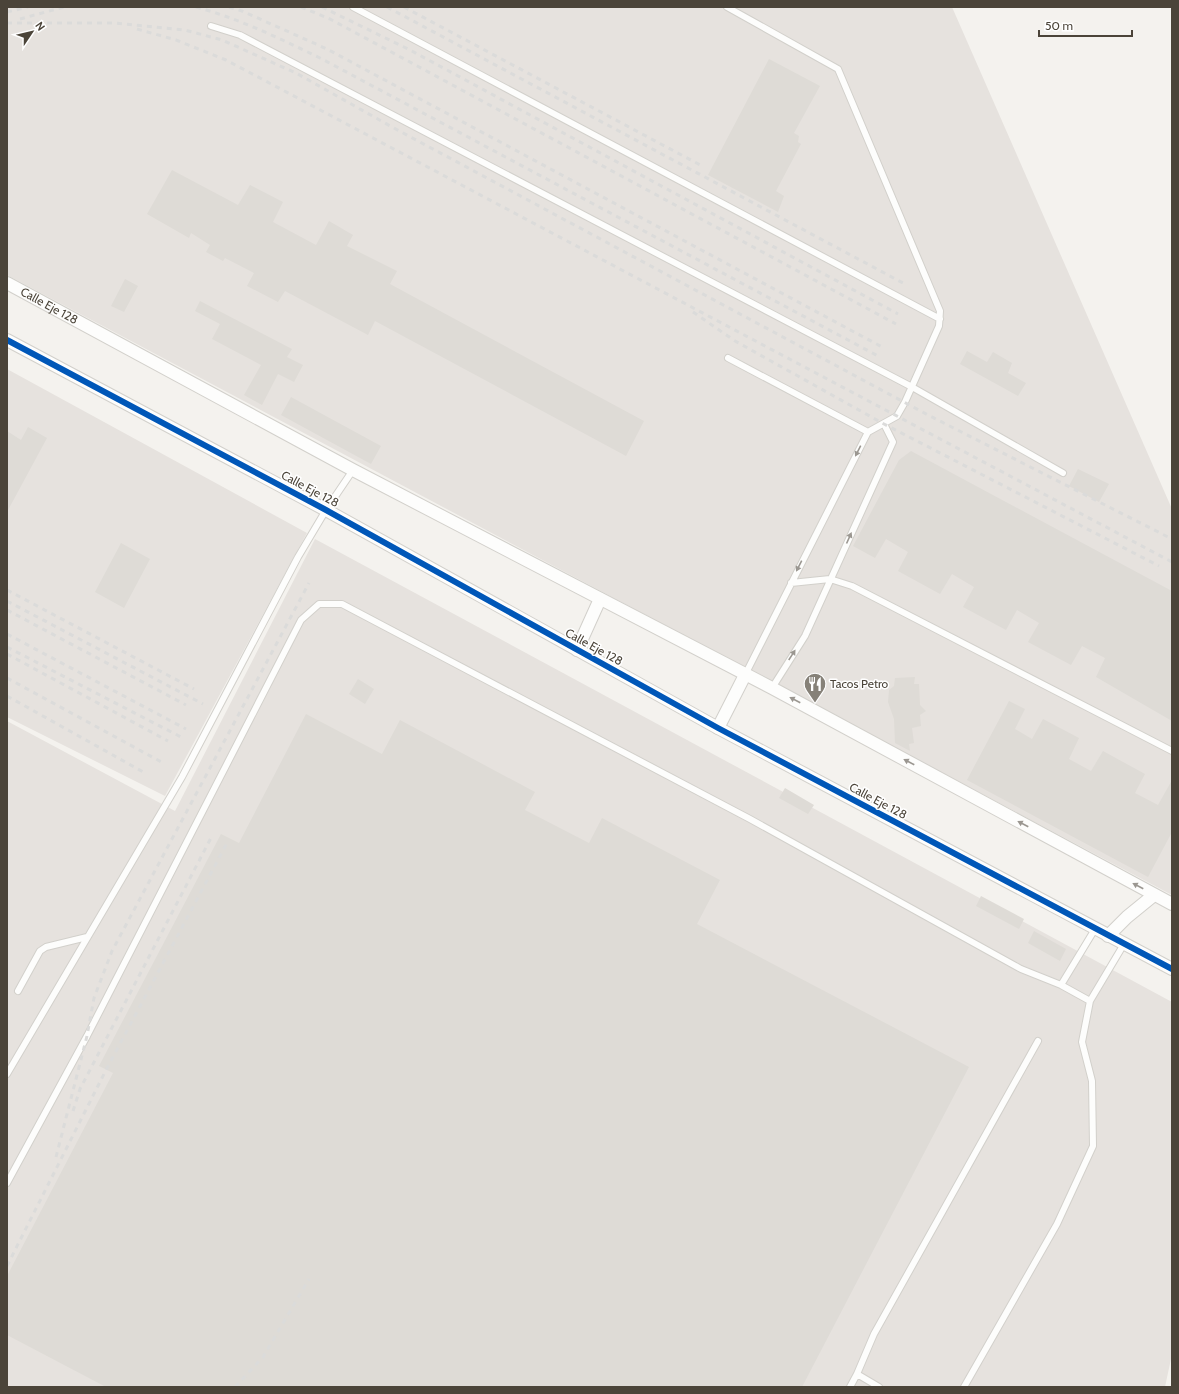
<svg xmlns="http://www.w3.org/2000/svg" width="1179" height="1394" font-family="Cabin,sans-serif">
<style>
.industrial{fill:#e6e2de}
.building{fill:#dedbd6}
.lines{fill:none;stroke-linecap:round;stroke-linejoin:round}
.lane-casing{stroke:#d2d0cb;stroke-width:8}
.street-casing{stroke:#d2d0cb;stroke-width:14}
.lane{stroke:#fdfdfc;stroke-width:6}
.street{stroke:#fdfdfc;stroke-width:12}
.rail{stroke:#dbdbda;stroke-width:3;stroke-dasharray:5 5;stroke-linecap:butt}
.cycleway-casing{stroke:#fff;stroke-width:8}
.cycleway{stroke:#0057b8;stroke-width:6}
.oneway{fill:#9b9791}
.labels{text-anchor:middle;stroke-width:3;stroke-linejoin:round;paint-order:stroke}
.street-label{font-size:12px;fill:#4b4439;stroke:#fff}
.poi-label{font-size:12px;fill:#4b4439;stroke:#fff;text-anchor:start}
</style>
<rect width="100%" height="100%" fill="#f4f2ee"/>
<!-- industrial -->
<path class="industrial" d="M 7,7 L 952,7 L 1172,509 L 1172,895 L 7,275 Z
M 7,369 L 307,533 L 165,796 L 7,717 Z
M 315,539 L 1172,1002 L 1172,1354 L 1165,1387 L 7,1387 L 7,721 L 175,811 Z"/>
<!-- building -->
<path class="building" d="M 769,59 L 820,86 L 794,133 L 799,136 L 798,142 L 801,144 L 776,191 L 784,196 L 778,212 L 708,175 Z
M 172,170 L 238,205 L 250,185 L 283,202 L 273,222 L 316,245 L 329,221 L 353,235 L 347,246 L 397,271 L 390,284 L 644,421 L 626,456 L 375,321 L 368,335 L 285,291 L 278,302 L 247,286 L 254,273 L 225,258 L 223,261 L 206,252 L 210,245 L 191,233 L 189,238 L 147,214 Z
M 125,279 L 138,286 L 124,312 L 111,306 Z
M 200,301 L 292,349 L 287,357 L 303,365 L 294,382 L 278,374 L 262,405 L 244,395 L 261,365 L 212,339 L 220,324 L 195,311 Z
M 967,351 L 987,362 L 993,352 L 1012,363 L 1008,373 L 1026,383 L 1018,396 L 960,364 Z
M 291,397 L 381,446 L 371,464 L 281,415 Z
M 28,427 L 47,438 L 7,512 L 7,431 L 21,440 Z
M 911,451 L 1172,591 L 1172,721 L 1096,677 L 1105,658 L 1082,646 L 1071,665 L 1028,642 L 1039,623 L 1017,610 L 1006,630 L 963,607 L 974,587 L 952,574 L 940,594 L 898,571 L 908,552 L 886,539 L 875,558 L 853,546 L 899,460 Z
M 1078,469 L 1109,484 L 1099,502 L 1069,486 Z
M 121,543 L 150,559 L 124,608 L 95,592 Z
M 915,677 L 914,684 L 919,684 L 920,705 L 926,711 L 920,715 L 921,726 L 912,728 L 914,743 L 909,744 L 910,751 L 895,743 L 894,719 L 888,702 L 889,690 L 894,686 L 895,678 Z
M 358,679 L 374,689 L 365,704 L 349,694 Z
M 1009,701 L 1025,709 L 1015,729 L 1032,739 L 1043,719 L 1079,738 L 1069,759 L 1091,771 L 1103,751 L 1145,774 L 1135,793 L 1158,805 L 1172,780 L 1172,832 L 1148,877 L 967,780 Z
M 306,714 L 382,754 L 400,720 L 535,792 L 525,810 L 589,843 L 602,818 L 720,880 L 697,924 L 969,1067 L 802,1387 L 106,1387 L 7,1335 L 7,1276 L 113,1073 L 99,1066 L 221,834 L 239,843 Z
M 785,788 L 814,805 L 808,814 L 779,798 Z
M 981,896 L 1024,919 L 1019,929 L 976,906 Z
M 1034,931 L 1066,949 L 1060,961 L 1028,943 Z"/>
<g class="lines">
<!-- lane casing -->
<g class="lane-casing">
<path id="lane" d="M 353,7 L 940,319
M 727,7 L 838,69 L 940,311 L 939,326 L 905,402 L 897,416 L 868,432 L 745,675
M 211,26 L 240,35 L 912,387 L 1063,473
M 728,358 L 868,432
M 791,583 L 830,579 L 852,586 L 1172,751
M 772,688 L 805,636 L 893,442 L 884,424
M 1061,985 L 1095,929
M 18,991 L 40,951 L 46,947 L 87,937
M 1090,1001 L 1124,944
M 7,1074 L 182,777 L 298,557 L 326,510 L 353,470
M 7,1183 L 87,1036 L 301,620 L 319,604 L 342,604 L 750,819 L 1021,969 L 1061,985 L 1090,1001 L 1082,1042 L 1092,1081 L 1093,1146 L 1057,1224 L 964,1387
M 850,1387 L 857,1374
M 879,1387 L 857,1374 L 874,1334 L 1038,1041"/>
</g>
<!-- street casing -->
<g class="street-casing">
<g id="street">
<path id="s1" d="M 7,283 L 353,470 L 772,688 L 1172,904"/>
<path d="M 7,340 L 326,510 L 718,728 L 1172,969"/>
<path d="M 577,650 L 600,599"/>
<path d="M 718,728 L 745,675"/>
<path d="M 1108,936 L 1127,917 L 1154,895"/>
</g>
</g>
<!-- lane -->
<use href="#lane" class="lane"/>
<!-- street -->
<use href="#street" class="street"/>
<!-- rail -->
<path class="rail" d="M 196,7 C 240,19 281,39 322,59 L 878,356
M 229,7 L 242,11 L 327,49 L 884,348
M 301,7 L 330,19 L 896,324
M 322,7 L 410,50 L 898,314
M 387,7 L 903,283
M 404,7 L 704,167
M 7,12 L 28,7
M 20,19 L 64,7
M 7,23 L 114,23 L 185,30 L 222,40 L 296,73 L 392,127 L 928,415 L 1172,539
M 137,29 L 176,40 L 226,60 L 1172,562
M 693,312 L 735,341 L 884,424 L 1159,566
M 7,590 L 194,689
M 7,601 L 203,704
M 7,610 L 186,705
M 7,634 L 186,729
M 7,647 L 181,737
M 7,654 L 168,741
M 7,678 L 165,764
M 7,696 L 145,773
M 73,1111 L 80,1089 L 212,836
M 56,1157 L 87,1036 L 94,998 L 112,951 L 309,583
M 7,1266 L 106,1070 L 227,843
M 235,1387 L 263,1357 L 309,1279"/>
<!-- cycleway casing -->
<g class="cycleway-casing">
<path id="cycleway" d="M 7,340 L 326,510 L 718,728 L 1172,969"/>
</g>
<!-- cycleway -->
<use href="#cycleway" class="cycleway"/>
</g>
<!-- one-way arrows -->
<defs><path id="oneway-solid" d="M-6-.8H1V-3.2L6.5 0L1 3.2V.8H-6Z"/></defs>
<g class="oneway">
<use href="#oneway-solid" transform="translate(858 451) rotate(117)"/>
<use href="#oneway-solid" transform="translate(849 538) rotate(-66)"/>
<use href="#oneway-solid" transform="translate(799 566) rotate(117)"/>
<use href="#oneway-solid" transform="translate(792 655) rotate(-57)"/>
<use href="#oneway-solid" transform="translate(795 700) rotate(-152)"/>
<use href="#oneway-solid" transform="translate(909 762) rotate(-152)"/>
<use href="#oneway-solid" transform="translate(1023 824) rotate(-152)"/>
<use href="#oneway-solid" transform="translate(1138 886) rotate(-152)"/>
</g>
<!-- icons -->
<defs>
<g id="restaurant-pin" transform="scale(1.15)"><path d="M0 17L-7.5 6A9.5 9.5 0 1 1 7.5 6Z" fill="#868178" stroke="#fff"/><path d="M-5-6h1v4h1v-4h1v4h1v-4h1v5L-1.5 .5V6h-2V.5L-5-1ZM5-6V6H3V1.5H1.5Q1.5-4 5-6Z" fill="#fff"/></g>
</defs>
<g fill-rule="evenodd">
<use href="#restaurant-pin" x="815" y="684"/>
</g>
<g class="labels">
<!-- street labels -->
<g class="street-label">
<text dy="4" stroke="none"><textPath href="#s1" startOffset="48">Calle Eje 128</textPath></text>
<text transform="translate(310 489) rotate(28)" y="4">Calle Eje 128</text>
<text transform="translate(594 647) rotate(29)" y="4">Calle Eje 128</text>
<text transform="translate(878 801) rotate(28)" y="4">Calle Eje 128</text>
</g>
<!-- poi labels -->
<g class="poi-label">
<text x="830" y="688">Tacos Petro</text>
</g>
</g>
<!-- border -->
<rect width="1179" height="1394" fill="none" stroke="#4b4439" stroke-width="16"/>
<!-- north arrow -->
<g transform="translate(32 32) rotate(55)" stroke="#ffffff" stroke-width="3" paint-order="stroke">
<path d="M0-3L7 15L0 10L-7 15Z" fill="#4b4439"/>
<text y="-6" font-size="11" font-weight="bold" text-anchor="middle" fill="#4b4439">N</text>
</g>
<!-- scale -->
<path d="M1039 30v6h93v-6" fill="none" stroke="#4b4439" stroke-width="2"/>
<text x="1045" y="30" font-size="12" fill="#4b4439" stroke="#ffffff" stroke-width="3" paint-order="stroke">50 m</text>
</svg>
